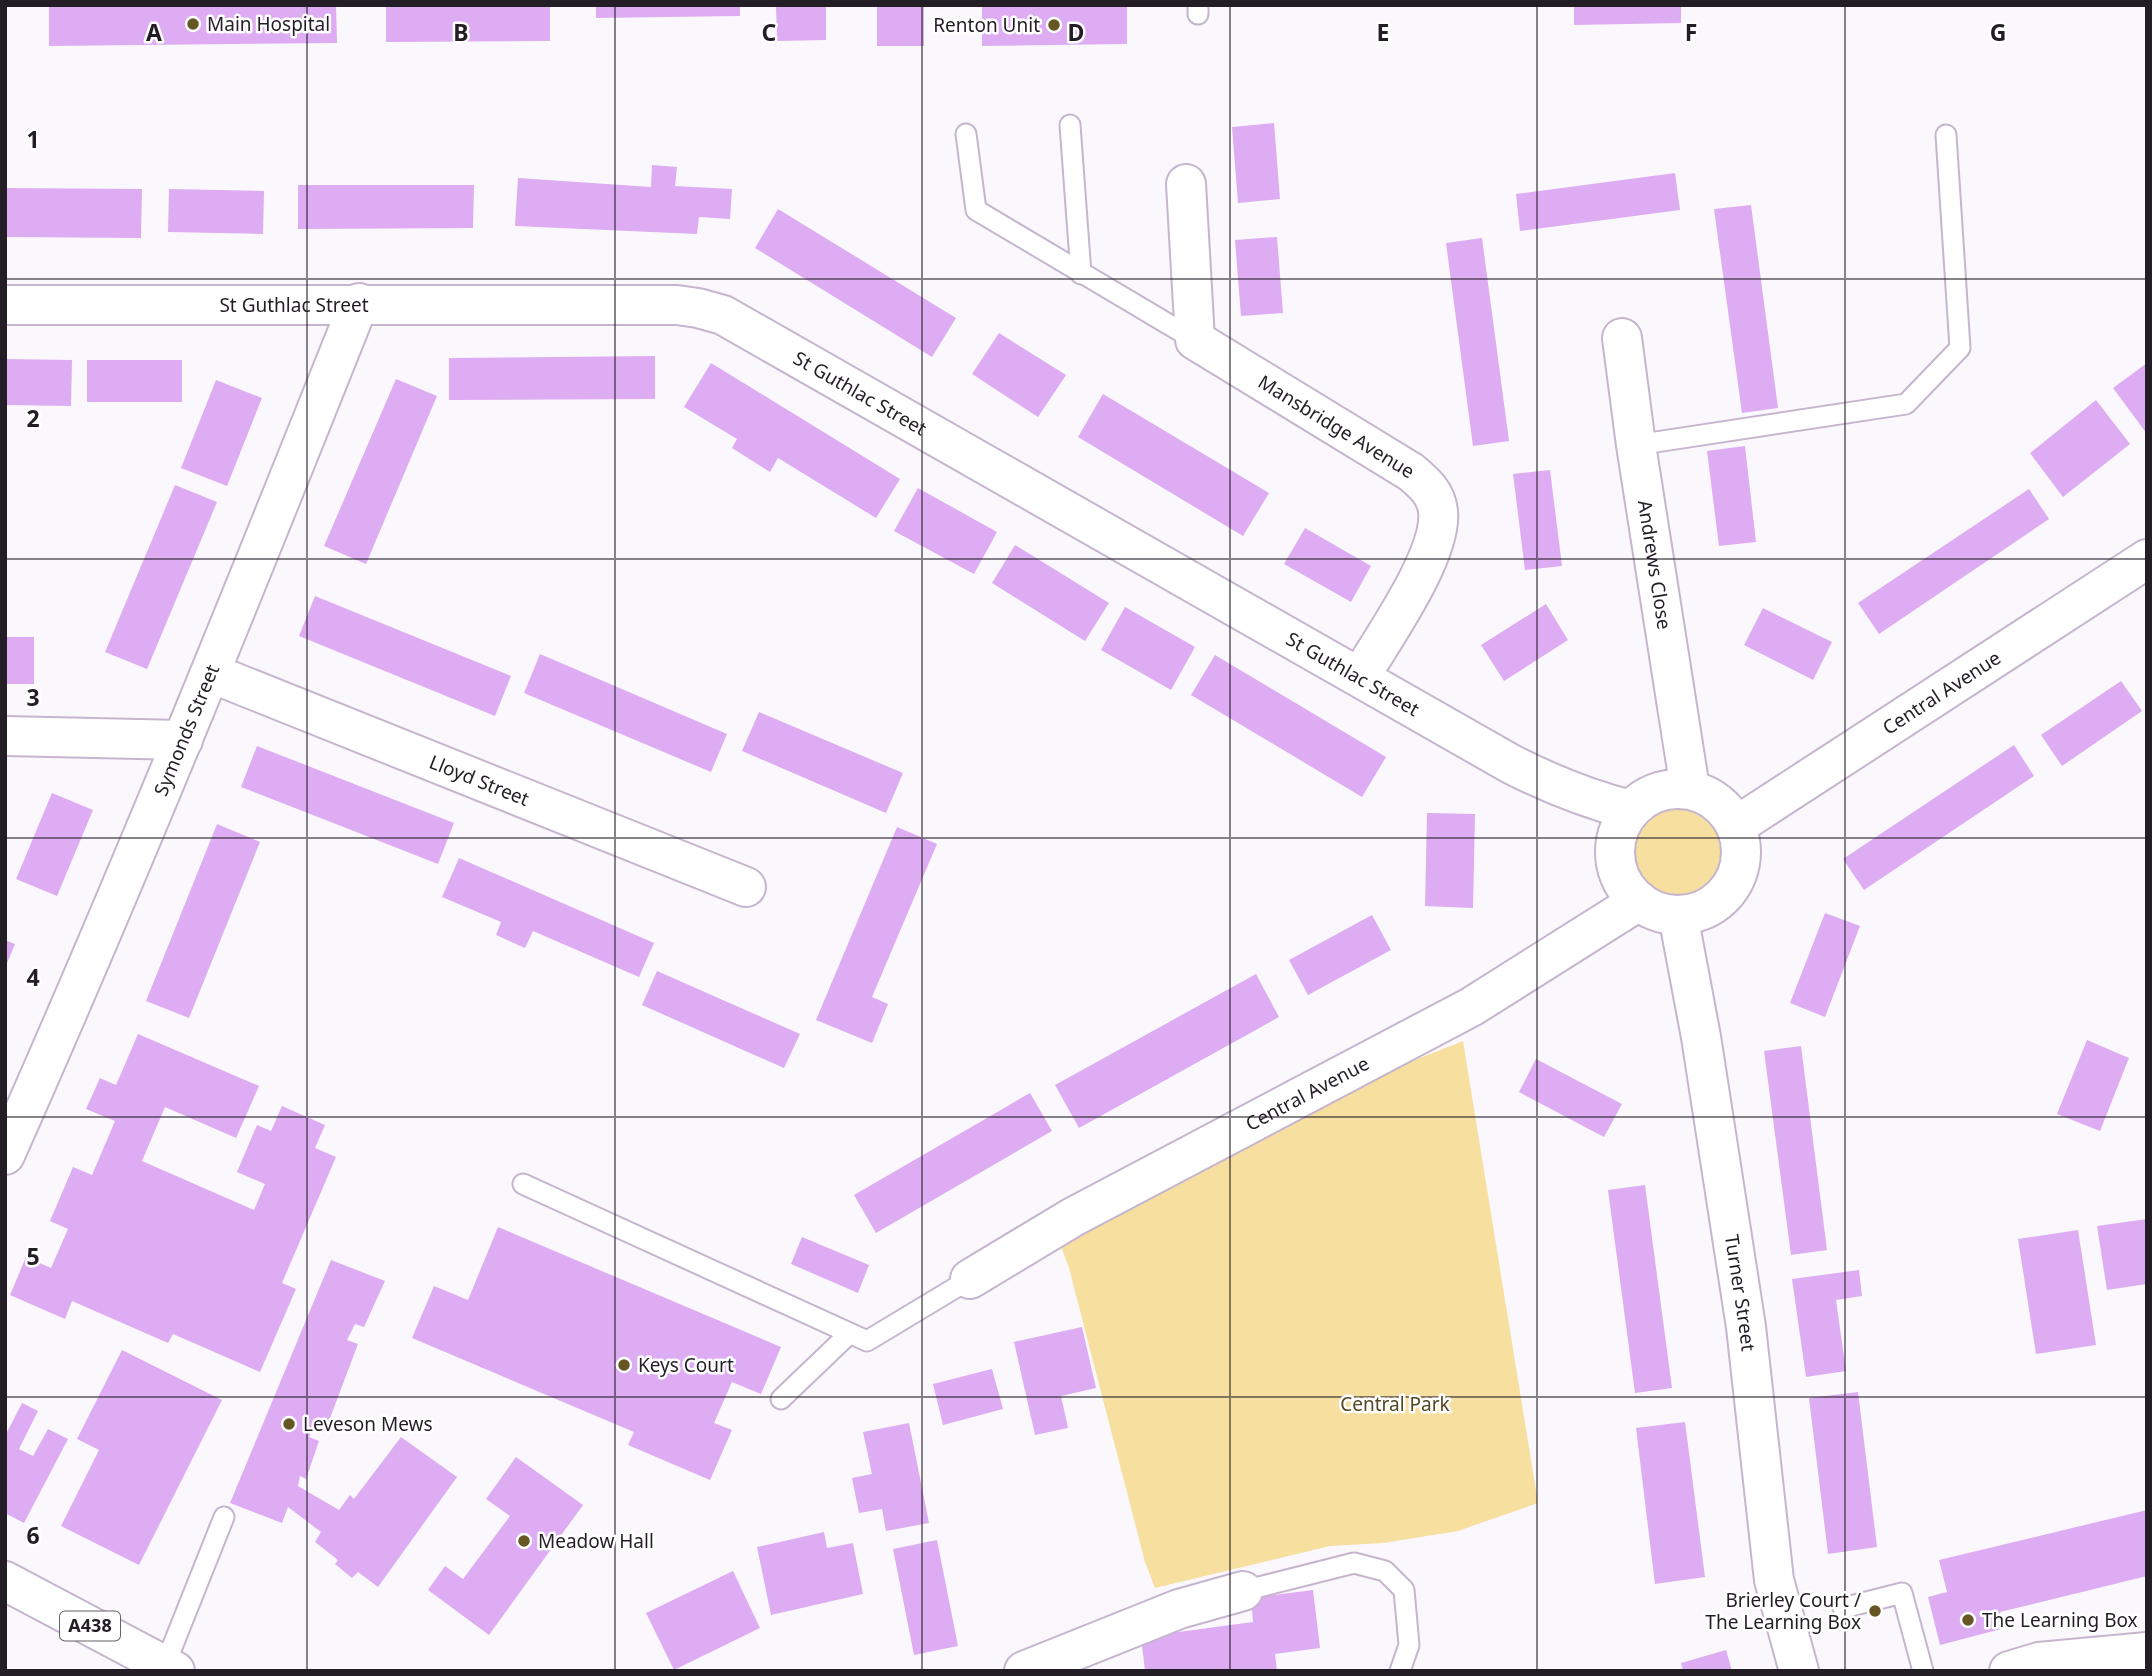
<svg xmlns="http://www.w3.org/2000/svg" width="2152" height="1676" font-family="'Noto Sans',sans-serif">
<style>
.green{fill:#f6df9f}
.building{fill:#ddacf2}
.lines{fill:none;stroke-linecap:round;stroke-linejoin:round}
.service-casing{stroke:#c6b5ce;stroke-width:23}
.minor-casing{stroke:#c6b5ce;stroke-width:42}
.trunk-casing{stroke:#c6b5ce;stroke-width:42}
.service{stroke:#fff;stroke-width:19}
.minor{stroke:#fff;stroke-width:38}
.trunk{stroke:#fff;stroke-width:38}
.grid{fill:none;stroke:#231d26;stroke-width:2;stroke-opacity:0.55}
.poi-dot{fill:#675624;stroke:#fff;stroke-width:2.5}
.labels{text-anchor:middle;stroke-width:5;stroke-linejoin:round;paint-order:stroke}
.shield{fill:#fff;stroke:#656167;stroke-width:2}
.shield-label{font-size:18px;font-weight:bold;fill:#231d26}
.poi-label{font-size:19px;fill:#231d26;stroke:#fff;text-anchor:start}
.street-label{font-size:19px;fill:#231d26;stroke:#fff}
.park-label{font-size:19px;fill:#534622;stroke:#fff}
.grid-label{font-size:23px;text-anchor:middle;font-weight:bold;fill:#231d26;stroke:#fff;stroke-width:5;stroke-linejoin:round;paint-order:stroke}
</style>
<rect width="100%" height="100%" fill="#fbf8fd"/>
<!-- green -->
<path class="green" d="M1615 852a63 63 0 1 1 126 0a63 63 0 1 1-126 0Z
M 1463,1041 L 1538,1503 L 1458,1531 L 1383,1543 L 1330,1546 L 1155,1588 L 1145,1562 L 1069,1268 L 1061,1246 L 1410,1062 Z"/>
<!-- building -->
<path class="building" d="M 49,5 L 336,5 L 337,43 L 49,46 Z
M 386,5 L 550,5 L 550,41 L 386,42 Z
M 596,5 L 740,5 L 740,16 L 596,18 Z
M 776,5 L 826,5 L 826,40 L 777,41 Z
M 877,5 L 924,5 L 924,46 L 877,46 Z
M 982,5 L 1127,5 L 1127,44 L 982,46 Z
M 1574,5 L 1681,5 L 1681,23 L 1574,25 Z
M 1274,123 L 1280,199 L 1238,203 L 1232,127 Z
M 652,165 L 677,167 L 675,186 L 732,189 L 730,219 L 699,217 L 697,234 L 515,226 L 518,178 L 651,187 Z
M 1675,173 L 1680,210 L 1520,231 L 1516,194 Z
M 298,185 L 474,185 L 473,228 L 298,229 Z
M 5,188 L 142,189 L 141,238 L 5,237 Z
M 169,189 L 264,191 L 263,234 L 168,232 Z
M 1751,205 L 1778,408 L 1742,413 L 1714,209 Z
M 778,209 L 956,318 L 932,357 L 755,248 Z
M 1277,237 L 1283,313 L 1241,316 L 1235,240 Z
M 1482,238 L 1509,441 L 1473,446 L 1446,243 Z
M 999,333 L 1066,375 L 1038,417 L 972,374 Z
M 655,356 L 655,399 L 449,400 L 449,358 Z
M 5,359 L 72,360 L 71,406 L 5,405 Z
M 87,360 L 182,360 L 182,402 L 87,402 Z
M 711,363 L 900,479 L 876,518 L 778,458 L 770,472 L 732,448 L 737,439 L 684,407 Z
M 2147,363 L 2147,434 L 2113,388 Z
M 396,379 L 437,396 L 366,564 L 324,546 Z
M 216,380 L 262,398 L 227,486 L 181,468 Z
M 1103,394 L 1269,493 L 1243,536 L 1078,437 Z
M 2096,400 L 2130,444 L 2063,497 L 2030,453 Z
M 1745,446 L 1756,542 L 1719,546 L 1707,451 Z
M 1550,470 L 1562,566 L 1525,570 L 1513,474 Z
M 175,485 L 217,502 L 147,669 L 105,652 Z
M 918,488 L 997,532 L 974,574 L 894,531 Z
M 2029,489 L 2049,519 L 1879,634 L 1858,603 Z
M 1305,528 L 1371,566 L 1351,602 L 1284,564 Z
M 1015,545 L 1109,603 L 1085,641 L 992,583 Z
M 315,596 L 511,676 L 495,716 L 299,636 Z
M 1546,604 L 1568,640 L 1504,681 L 1481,645 Z
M 1125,607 L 1195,647 L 1171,690 L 1101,650 Z
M 1763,608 L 1832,642 L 1813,680 L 1744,645 Z
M 5,637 L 34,637 L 34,684 L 5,684 Z
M 540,654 L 727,734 L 711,772 L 524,693 Z
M 1215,655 L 1386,757 L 1362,797 L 1191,695 Z
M 2121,681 L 2142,711 L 2062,766 L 2041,735 Z
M 759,712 L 903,773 L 886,813 L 742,751 Z
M 2014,745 L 2034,776 L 1864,890 L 1843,859 Z
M 257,746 L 454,823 L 438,864 L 241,787 Z
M 52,793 L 93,810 L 57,896 L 16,879 Z
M 1427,813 L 1475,814 L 1473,908 L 1425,906 Z
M 217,824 L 260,842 L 189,1018 L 146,1001 Z
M 897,827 L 937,844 L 872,997 L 888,1004 L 872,1043 L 816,1020 Z
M 459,858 L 654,943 L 639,977 L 533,931 L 525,948 L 496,935 L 501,922 L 442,897 Z
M 1825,913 L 1860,926 L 1825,1017 L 1790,1003 Z
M 1372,915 L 1391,950 L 1308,995 L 1289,960 Z
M 5,940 L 15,944 L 5,968 Z
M 657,971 L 800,1034 L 784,1068 L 642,1005 Z
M 1256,974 L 1279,1017 L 1079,1128 L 1055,1085 Z
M 138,1034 L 259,1086 L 236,1138 L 165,1107 L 142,1161 L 254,1210 L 265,1184 L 237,1172 L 257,1125 L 271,1131 L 282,1106 L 325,1125 L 315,1148 L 336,1157 L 282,1283 L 296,1289 L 260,1372 L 173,1334 L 168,1343 L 72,1301 L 65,1319 L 10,1295 L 26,1257 L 51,1268 L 68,1229 L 50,1221 L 73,1167 L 92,1175 L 115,1121 L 86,1109 L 100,1078 L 116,1085 Z
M 2087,1040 L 2129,1058 L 2100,1131 L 2057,1114 Z
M 1801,1046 L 1827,1250 L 1791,1255 L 1764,1051 Z
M 1536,1059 L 1622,1104 L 1604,1137 L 1519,1092 Z
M 1030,1093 L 1052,1131 L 876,1233 L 854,1195 Z
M 1645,1185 L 1672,1388 L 1635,1393 L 1608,1190 Z
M 2147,1219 L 2147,1284 L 2107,1290 L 2097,1226 Z
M 498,1227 L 781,1347 L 761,1394 L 732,1382 L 714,1423 L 732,1430 L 710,1480 L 628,1445 L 634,1432 L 412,1338 L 434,1286 L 468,1300 Z
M 2078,1230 L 2096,1345 L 2036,1354 L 2018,1239 Z
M 802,1237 L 869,1265 L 858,1293 L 791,1264 Z
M 331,1260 L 385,1281 L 364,1327 L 355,1324 L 347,1340 L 358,1344 L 327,1426 L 317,1421 L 309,1437 L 319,1441 L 306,1479 L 300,1476 L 298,1486 L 339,1510 L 350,1495 L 354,1499 L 401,1437 L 457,1477 L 378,1587 L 358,1572 L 352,1578 L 335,1564 L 338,1560 L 315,1542 L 321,1532 L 288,1507 L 282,1523 L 230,1503 Z
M 1859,1270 L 1862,1296 L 1836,1300 L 1846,1371 L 1806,1377 L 1792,1279 Z
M 1082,1327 L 1096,1388 L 1061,1396 L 1068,1428 L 1035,1435 L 1014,1342 Z
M 122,1350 L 222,1400 L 139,1565 L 61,1526 L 99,1450 L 77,1439 Z
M 992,1369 L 1003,1409 L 943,1425 L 933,1384 Z
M 1858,1392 L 1877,1547 L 1828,1554 L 1809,1398 Z
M 22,1403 L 38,1411 L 19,1449 L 33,1456 L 48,1429 L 68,1439 L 24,1523 L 5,1513 L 5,1436 Z
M 1685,1422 L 1705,1577 L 1655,1584 L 1636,1428 Z
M 909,1423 L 929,1523 L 886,1531 L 882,1509 L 859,1513 L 852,1478 L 872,1474 L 863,1432 Z
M 516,1457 L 583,1505 L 489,1635 L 428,1590 L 445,1566 L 463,1579 L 510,1516 L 486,1499 Z
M 2147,1510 L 2147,1576 L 2000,1612 L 2005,1628 L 1940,1645 L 1928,1597 L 1947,1592 L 1939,1560 Z
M 824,1532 L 827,1548 L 853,1543 L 863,1594 L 771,1615 L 757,1547 Z
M 937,1540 L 958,1646 L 914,1655 L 893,1549 Z
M 733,1571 L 760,1628 L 674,1670 L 646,1613 Z
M 1313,1590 L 1320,1648 L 1275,1654 L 1277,1671 L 1145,1671 L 1141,1637 L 1253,1622 L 1251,1598 Z
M 1726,1650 L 1732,1671 L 1683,1671 L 1681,1663 Z"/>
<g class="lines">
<!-- service casing -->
<g class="service-casing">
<path id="service" d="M 1198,5 L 1198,14
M 1070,125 L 1081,274
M 966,134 L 976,210 L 1195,340
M 1636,445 L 1906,404 L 1960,348 L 1946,135
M 523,1184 L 867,1341 L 970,1279
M 781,1399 L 850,1333
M 1243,1591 L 1354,1563 L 1385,1571 L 1404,1590 L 1409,1645 L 1400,1671
M 1843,1608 L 1902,1593 L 1923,1671
M 165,1665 L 224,1517"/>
</g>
<!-- minor casing -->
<g class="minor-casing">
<g id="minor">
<path id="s1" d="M 1186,184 L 1195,340 L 1411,472 C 1424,483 1436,493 1438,511 C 1443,554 1383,638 1360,677"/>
<path id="s2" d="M 5,305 L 677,305 L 698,308 L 723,315 L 1511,764 C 1550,784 1588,799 1630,810"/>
<path id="s3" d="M 1622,338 L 1636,445 L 1690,789"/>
<path id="s4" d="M 211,673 L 746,887"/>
<path d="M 5,736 L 183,740"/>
<circle cx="1678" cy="852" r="63"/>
<path id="s5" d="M 1736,826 L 2147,559"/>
<path id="s6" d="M 1678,915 L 1701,1037 L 1746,1327 L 1774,1580 L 1799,1671"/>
<path id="s7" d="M 5,1155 C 130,874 245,589 359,303"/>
<path id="s8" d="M 970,1279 L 1073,1217 L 1471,1007 L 1639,901"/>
<path d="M 1024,1671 L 1179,1609 L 1243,1591"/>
<path d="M 2009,1671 L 2039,1662 L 2147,1652"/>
</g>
</g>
<!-- trunk casing -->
<g class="trunk-casing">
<path id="trunk" d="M 5,1581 L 175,1671"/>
</g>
<!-- service -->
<use href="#service" class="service"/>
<!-- minor -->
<use href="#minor" class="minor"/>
<!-- trunk -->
<use href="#trunk" class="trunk"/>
</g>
<!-- grid -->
<path class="grid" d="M 307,5 L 307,1671M 615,5 L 615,1671M 922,5 L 922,1671M 1230,5 L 1230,1671M 1537,5 L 1537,1671M 1845,5 L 1845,1671M 5,279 L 2147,279M 5,559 L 2147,559M 5,838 L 2147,838M 5,1117 L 2147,1117M 5,1397 L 2147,1397"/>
<!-- markers -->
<g class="poi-dot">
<circle cx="193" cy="24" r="7"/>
<circle cx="1054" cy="25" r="7"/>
<circle cx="624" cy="1365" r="7"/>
<circle cx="289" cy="1424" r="7"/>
<circle cx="524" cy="1541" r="7"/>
<circle cx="1875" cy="1611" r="7"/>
<circle cx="1968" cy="1620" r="7"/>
</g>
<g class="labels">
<!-- shield labels -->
<rect class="shield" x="60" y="1611.5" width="60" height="29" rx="5"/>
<g class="shield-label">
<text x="90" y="1632">A438</text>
</g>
<!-- poi labels -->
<g class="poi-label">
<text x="207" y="31">Main Hospital</text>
<text x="1040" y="32" text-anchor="end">Renton Unit</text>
<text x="638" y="1372">Keys Court</text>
<text x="303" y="1431">Leveson Mews</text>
<text x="538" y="1548">Meadow Hall</text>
<text x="1861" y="1607" text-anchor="end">Brierley Court /<tspan x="1861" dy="22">The Learning Box</tspan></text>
<text x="1982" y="1627">The Learning Box</text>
</g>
<!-- street labels -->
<g class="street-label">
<text dy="7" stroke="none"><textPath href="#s2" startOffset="289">St Guthlac Street</textPath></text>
<text dy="7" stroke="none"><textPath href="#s2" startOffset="877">St Guthlac Street</textPath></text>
<text dy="7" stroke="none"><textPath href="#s1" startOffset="322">Mansbridge Avenue</textPath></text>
<text dy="7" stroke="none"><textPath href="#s3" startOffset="229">Andrews Close</textPath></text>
<text dy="7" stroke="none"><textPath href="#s2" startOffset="1444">St Guthlac Street</textPath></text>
<text dy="7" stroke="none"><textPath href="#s5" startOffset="245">Central Avenue</textPath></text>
<text dy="7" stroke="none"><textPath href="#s7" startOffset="462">Symonds Street</textPath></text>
<text dy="7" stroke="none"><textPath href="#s4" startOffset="289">Lloyd Street</textPath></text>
<text dy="7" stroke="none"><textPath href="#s8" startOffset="385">Central Avenue</textPath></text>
<text dy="7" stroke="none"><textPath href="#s6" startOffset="383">Turner Street</textPath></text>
</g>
<!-- park labels -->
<g class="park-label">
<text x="1395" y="1411">Central Park</text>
</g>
</g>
<g class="grid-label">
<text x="154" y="41">A</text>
<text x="461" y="41">B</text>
<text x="769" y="41">C</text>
<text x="1076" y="41">D</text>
<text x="1383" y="41">E</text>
<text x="1691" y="41">F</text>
<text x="1998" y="41">G</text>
<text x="33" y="148">1</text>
<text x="33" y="427">2</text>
<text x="33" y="706">3</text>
<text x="33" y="986">4</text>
<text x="33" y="1265">5</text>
<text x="33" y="1544">6</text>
</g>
<!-- border -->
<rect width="2152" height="1676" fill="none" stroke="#231d26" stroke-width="14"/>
</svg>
